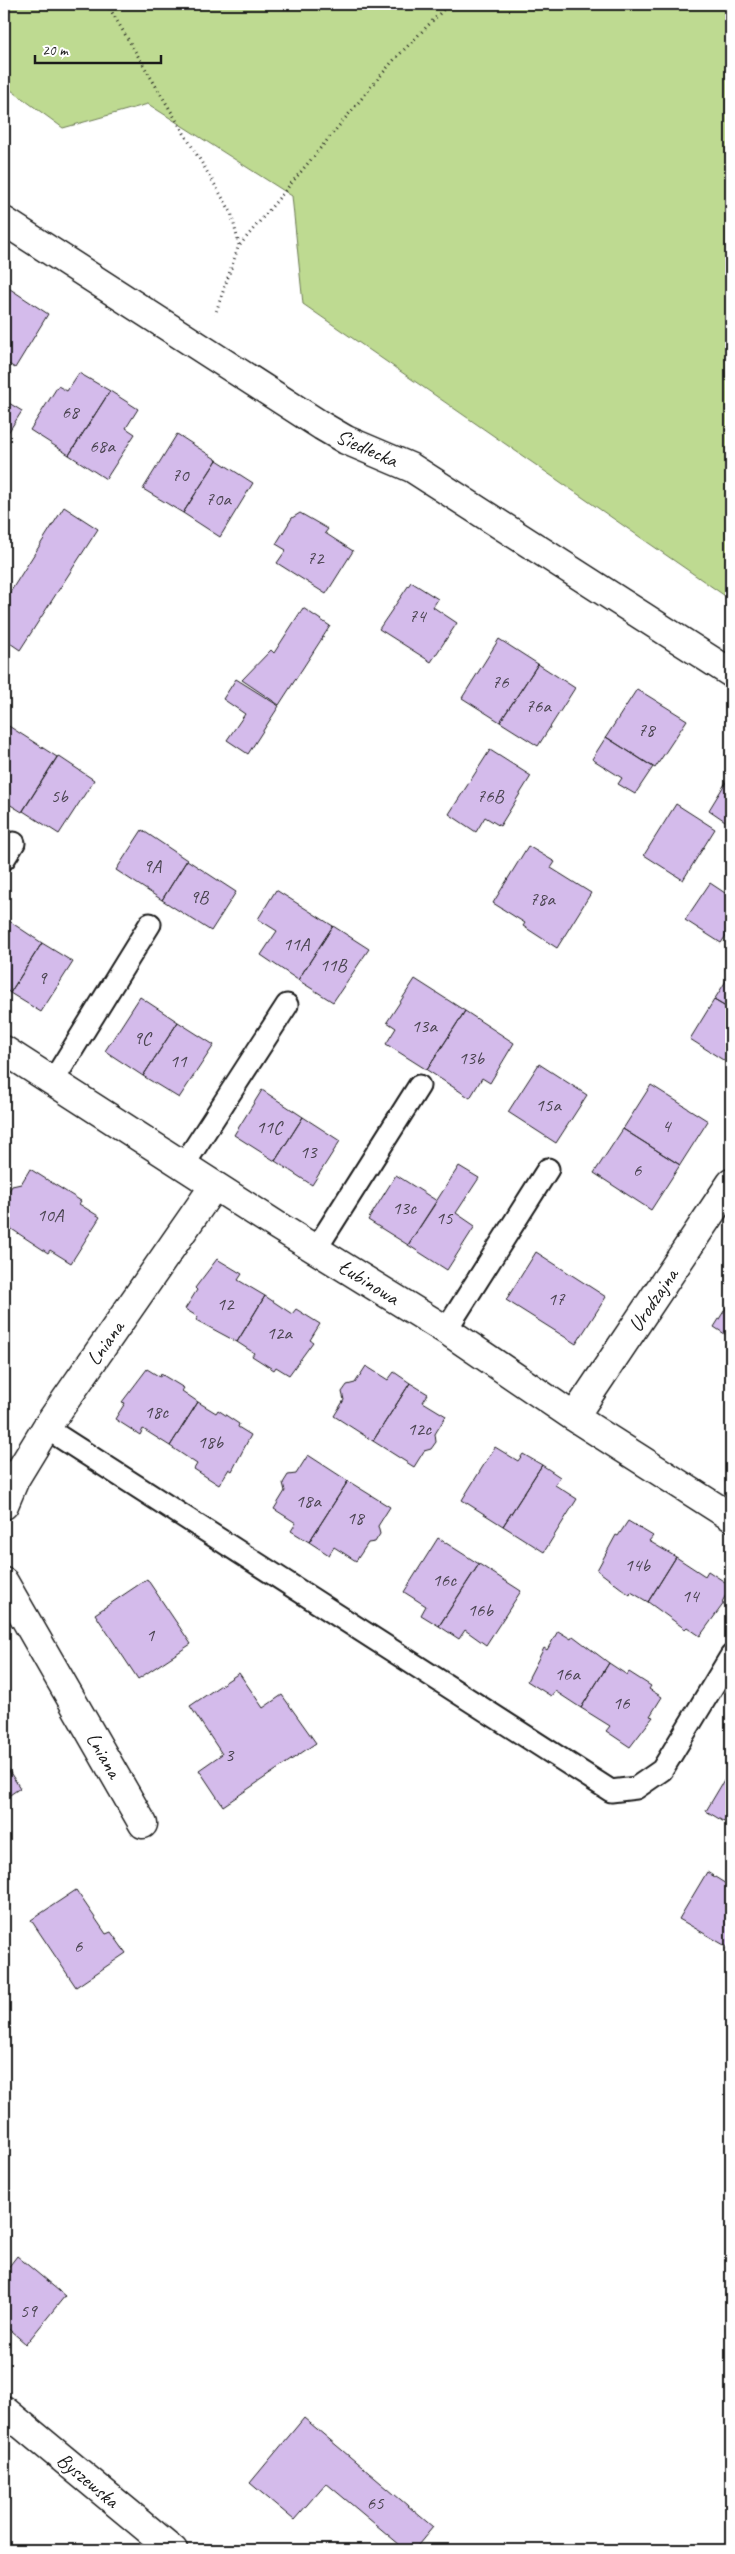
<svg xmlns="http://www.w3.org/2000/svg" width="735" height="2554" font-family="Caveat,sans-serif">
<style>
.green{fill:#beda91;stroke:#6d7b56}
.building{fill:#d4bbeb;stroke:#1c1c1c}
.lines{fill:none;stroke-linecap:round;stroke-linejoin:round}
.lane-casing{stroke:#1c1c1c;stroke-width:25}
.street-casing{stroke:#1c1c1c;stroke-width:31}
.path{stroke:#1c1c1c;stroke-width:3;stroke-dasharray:1 4;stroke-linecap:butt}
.lane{stroke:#fff;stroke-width:21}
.street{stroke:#fff;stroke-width:28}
.labels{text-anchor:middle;stroke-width:4.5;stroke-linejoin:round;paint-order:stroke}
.number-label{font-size:19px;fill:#4a4450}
.street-label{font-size:21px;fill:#1c1c1c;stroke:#fff}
</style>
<rect width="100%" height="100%" fill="#fff"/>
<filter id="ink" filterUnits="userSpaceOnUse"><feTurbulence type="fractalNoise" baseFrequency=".02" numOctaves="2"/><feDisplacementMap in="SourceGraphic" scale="10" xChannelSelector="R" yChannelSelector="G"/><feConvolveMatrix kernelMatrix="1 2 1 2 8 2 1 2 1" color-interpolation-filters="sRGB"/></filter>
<g filter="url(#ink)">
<!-- green -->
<path class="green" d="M 4,4 L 731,4 L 731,600 L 303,304 L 292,196 L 148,104 L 63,128 L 4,85 Z"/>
<!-- building -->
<path class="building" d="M 4,285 L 48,314 L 15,368 L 4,361 Z
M 79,373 L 110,391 L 69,455 L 30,430 L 58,386 L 67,391 Z
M 110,391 L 138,409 L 126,428 L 135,434 L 106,479 L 69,455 Z
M 4,400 L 22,411 L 4,439 Z
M 177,434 L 217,460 L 183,513 L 143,489 Z
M 217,460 L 253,483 L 220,537 L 183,513 Z
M 64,507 L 98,529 L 20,650 L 4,639 L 4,591 L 9,594 Z
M 300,513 L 328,529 L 325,533 L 353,551 L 326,594 L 277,563 L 286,550 L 276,544 L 292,518 Z
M 411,582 L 438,599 L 433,607 L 457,623 L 431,662 L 379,629 Z
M 303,608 L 330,626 L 279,705 L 242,680 L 271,650 L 274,653 Z
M 499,639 L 538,664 L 500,722 L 462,698 Z
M 538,664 L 575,688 L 538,746 L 500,722 Z
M 236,679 L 279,706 L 248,754 L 227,740 L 245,714 L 223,699 Z
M 637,689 L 687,720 L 655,768 L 606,737 Z
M 4,723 L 57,757 L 22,812 L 4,801 Z
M 606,737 L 653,767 L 635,794 L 618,784 L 622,778 L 592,759 Z
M 490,750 L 531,776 L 500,826 L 485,817 L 476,832 L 449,814 Z
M 58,756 L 94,780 L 59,834 L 23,811 Z
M 731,774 L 731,825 L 709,810 Z
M 676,804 L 715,829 L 683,880 L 644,855 Z
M 142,830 L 187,860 L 162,900 L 116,870 Z
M 528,846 L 555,862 L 551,868 L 591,893 L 557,948 L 523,926 L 525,923 L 493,903 Z
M 187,860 L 236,892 L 211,931 L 162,900 Z
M 710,883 L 731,897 L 731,928 L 721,943 L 685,920 Z
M 276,890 L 333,926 L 298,980 L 261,955 L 277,931 L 258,919 Z
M 9,921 L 42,943 L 10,993 L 4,988 L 4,930 Z
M 333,926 L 369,949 L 333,1002 L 298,980 Z
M 42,943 L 73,962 L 41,1012 L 10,993 Z
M 731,973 L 731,1010 L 714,1000 Z
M 415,979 L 465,1011 L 427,1070 L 386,1044 L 396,1028 L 387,1022 Z
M 140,997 L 178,1022 L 143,1076 L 105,1051 Z
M 714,1000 L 731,1010 L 731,1065 L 690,1039 Z
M 465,1011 L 514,1043 L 490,1083 L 482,1078 L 470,1098 L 427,1070 Z
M 178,1022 L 214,1045 L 179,1098 L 143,1076 Z
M 539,1064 L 587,1095 L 556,1143 L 508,1112 Z
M 651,1085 L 708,1121 L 680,1165 L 623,1129 Z
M 262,1090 L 303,1117 L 275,1161 L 234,1135 Z
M 303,1117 L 340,1141 L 312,1185 L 275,1161 Z
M 623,1129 L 680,1165 L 651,1210 L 594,1173 Z
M 459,1166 L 479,1178 L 456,1213 L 475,1226 L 447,1270 L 408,1245 Z
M 30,1169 L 81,1201 L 79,1204 L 100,1217 L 71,1263 L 50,1250 L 48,1253 L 4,1224 L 4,1211 L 7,1206 L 5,1197 L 12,1186 L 21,1184 Z
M 396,1175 L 437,1201 L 408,1245 L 368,1220 Z
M 536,1252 L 606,1297 L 576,1344 L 506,1300 Z
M 217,1259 L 242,1274 L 238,1280 L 265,1296 L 237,1342 L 196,1320 L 198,1317 L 185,1309 L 197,1290 L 195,1288 Z
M 265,1296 L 292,1314 L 296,1309 L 320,1324 L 310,1340 L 313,1342 L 289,1375 L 276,1367 L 274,1370 L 252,1356 L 254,1353 L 237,1342 Z
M 731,1300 L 731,1338 L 714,1327 Z
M 366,1366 L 388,1380 L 394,1372 L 410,1383 L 373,1441 L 334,1416 L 344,1400 L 342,1392 L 347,1385 L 355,1383 Z
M 147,1369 L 160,1377 L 161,1374 L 184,1388 L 182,1391 L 198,1402 L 170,1446 L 143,1429 L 140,1435 L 115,1419 L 125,1403 L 122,1402 Z
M 410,1383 L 428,1394 L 423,1402 L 446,1416 L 435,1434 L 436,1442 L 431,1449 L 424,1451 L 414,1467 L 373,1441 Z
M 198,1402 L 216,1413 L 218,1410 L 239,1424 L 238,1427 L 251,1435 L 232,1471 L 229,1469 L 219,1485 L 194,1469 L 197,1464 L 170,1446 Z
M 495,1447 L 518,1461 L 523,1454 L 542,1465 L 503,1526 L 462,1500 Z
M 308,1455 L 348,1481 L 309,1542 L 291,1531 L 296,1523 L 274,1509 L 285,1491 L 283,1483 L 288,1475 L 296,1474 Z
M 542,1465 L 560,1477 L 555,1485 L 577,1499 L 544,1552 L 503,1526 Z
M 348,1481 L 390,1507 L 378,1526 L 380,1534 L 375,1542 L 368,1543 L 356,1561 L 334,1547 L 329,1555 L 309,1542 Z
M 628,1521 L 653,1536 L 649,1541 L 676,1557 L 648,1602 L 631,1592 L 630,1595 L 597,1570 L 616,1535 L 618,1536 Z
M 438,1538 L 479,1564 L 439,1626 L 421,1615 L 426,1606 L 404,1592 Z
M 676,1557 L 705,1576 L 708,1571 L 731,1586 L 722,1602 L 724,1603 L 700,1636 L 687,1627 L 685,1629 L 648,1602 Z
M 479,1564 L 521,1591 L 486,1645 L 465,1630 L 459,1639 L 439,1626 Z
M 147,1579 L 191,1644 L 138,1679 L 95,1614 Z
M 558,1631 L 571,1639 L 573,1636 L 609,1663 L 581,1708 L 555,1691 L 551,1696 L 527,1681 L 544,1648 L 547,1650 Z
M 609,1663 L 627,1675 L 629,1672 L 651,1686 L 649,1689 L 662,1697 L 650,1716 L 653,1717 L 630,1747 L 606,1731 L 610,1726 L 581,1708 Z
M 239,1673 L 263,1708 L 282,1695 L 316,1743 L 223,1806 L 199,1770 L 222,1754 L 190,1706 Z
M 4,1763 L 20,1788 L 4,1799 Z
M 731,1769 L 731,1826 L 706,1811 Z
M 707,1872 L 731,1887 L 731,1949 L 679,1919 Z
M 76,1890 L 106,1934 L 111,1932 L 126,1953 L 76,1987 L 31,1920 Z
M 17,2256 L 65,2296 L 26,2344 L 4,2325 L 4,2273 Z
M 304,2418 L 433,2527 L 414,2550 L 406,2550 L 326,2483 L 294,2520 L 250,2483 Z"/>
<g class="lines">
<!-- lane casing -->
<g class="lane-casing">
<path id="lane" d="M 4,859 L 14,843
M 53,1081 L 150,924
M 183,1166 L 287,1005
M 316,1249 L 419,1086
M 446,1330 L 548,1169
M 46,1428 L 611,1791 L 636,1788 L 662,1770 L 731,1656"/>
</g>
<!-- street casing -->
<g class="street-casing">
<path id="street" d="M 4,221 L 322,426 L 346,440 L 412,468 L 731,673
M 4,1050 L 276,1225 L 446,1330 L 574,1417 L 731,1517
M 574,1417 L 731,1183
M 4,1505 L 15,1479 L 46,1428 L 214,1186
M 4,1582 L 143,1824
M 4,2410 L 173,2550"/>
</g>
<!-- path -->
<path class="path" d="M 107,4 L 231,212 L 239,245 L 215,315
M 240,245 L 392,62 L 449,4"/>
<!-- lane -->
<use href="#lane" class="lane"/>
<!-- street -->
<use href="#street" class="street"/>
</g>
</g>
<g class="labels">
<!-- number labels -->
<g class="number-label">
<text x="70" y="418">68</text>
<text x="102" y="452">68a</text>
<text x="180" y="481">70</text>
<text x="218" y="505">70a</text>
<text x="315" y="564">72</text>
<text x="417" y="622">74</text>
<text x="500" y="688">76</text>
<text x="538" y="712">76a</text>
<text x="646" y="736">78</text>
<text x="59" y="802">5b</text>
<text x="490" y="802">76B</text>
<text x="152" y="872">9A</text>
<text x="199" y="903">9B</text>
<text x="542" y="905">78a</text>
<text x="296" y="950">11A</text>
<text x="333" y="971">11B</text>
<text x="42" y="984">9</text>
<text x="424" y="1032">13a</text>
<text x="142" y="1044">9C</text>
<text x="471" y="1064">13b</text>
<text x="178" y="1067">11</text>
<text x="548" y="1111">15a</text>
<text x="666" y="1132">4</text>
<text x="269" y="1133">11C</text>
<text x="308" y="1158">13</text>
<text x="637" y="1176">6</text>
<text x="404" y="1214">13c</text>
<text x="50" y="1221">10A</text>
<text x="444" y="1224">15</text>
<text x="556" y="1305">17</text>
<text x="225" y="1310">12</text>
<text x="279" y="1339">12a</text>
<text x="156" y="1418">18c</text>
<text x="419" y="1435">12c</text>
<text x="210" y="1448">18b</text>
<text x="308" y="1507">18a</text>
<text x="355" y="1524">18</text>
<text x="637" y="1571">14b</text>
<text x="444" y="1586">16c</text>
<text x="690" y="1602">14</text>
<text x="480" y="1616">16b</text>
<text x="150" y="1641">1</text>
<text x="567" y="1680">16a</text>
<text x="621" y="1709">16</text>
<text x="229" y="1761">3</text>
<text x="78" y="1952">6</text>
<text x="28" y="2317">59</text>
<text x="375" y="2509">65</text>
</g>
<!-- street labels -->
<g class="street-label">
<text transform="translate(367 448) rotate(24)" y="7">Siedlecka</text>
<text transform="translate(369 1282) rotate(32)" y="7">Łubinowa</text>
<text transform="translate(653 1300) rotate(-56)" y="7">Urodzajna</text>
<text transform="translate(105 1343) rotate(-55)" y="7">Lniana</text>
<text transform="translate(104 1755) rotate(60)" y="7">Lniana</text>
<text transform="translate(88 2480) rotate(40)" y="7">Byszewska</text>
</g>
</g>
<!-- margin -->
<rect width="735" height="2554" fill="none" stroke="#fff" stroke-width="20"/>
<rect x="10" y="10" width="715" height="2534" fill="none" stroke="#1c1c1c" stroke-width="2" filter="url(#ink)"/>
<!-- scale -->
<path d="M35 55v8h126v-8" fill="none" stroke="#1c1c1c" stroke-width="2.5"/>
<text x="42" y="55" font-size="15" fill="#1c1c1c" stroke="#ffffff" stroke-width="4" paint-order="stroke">20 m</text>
</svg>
